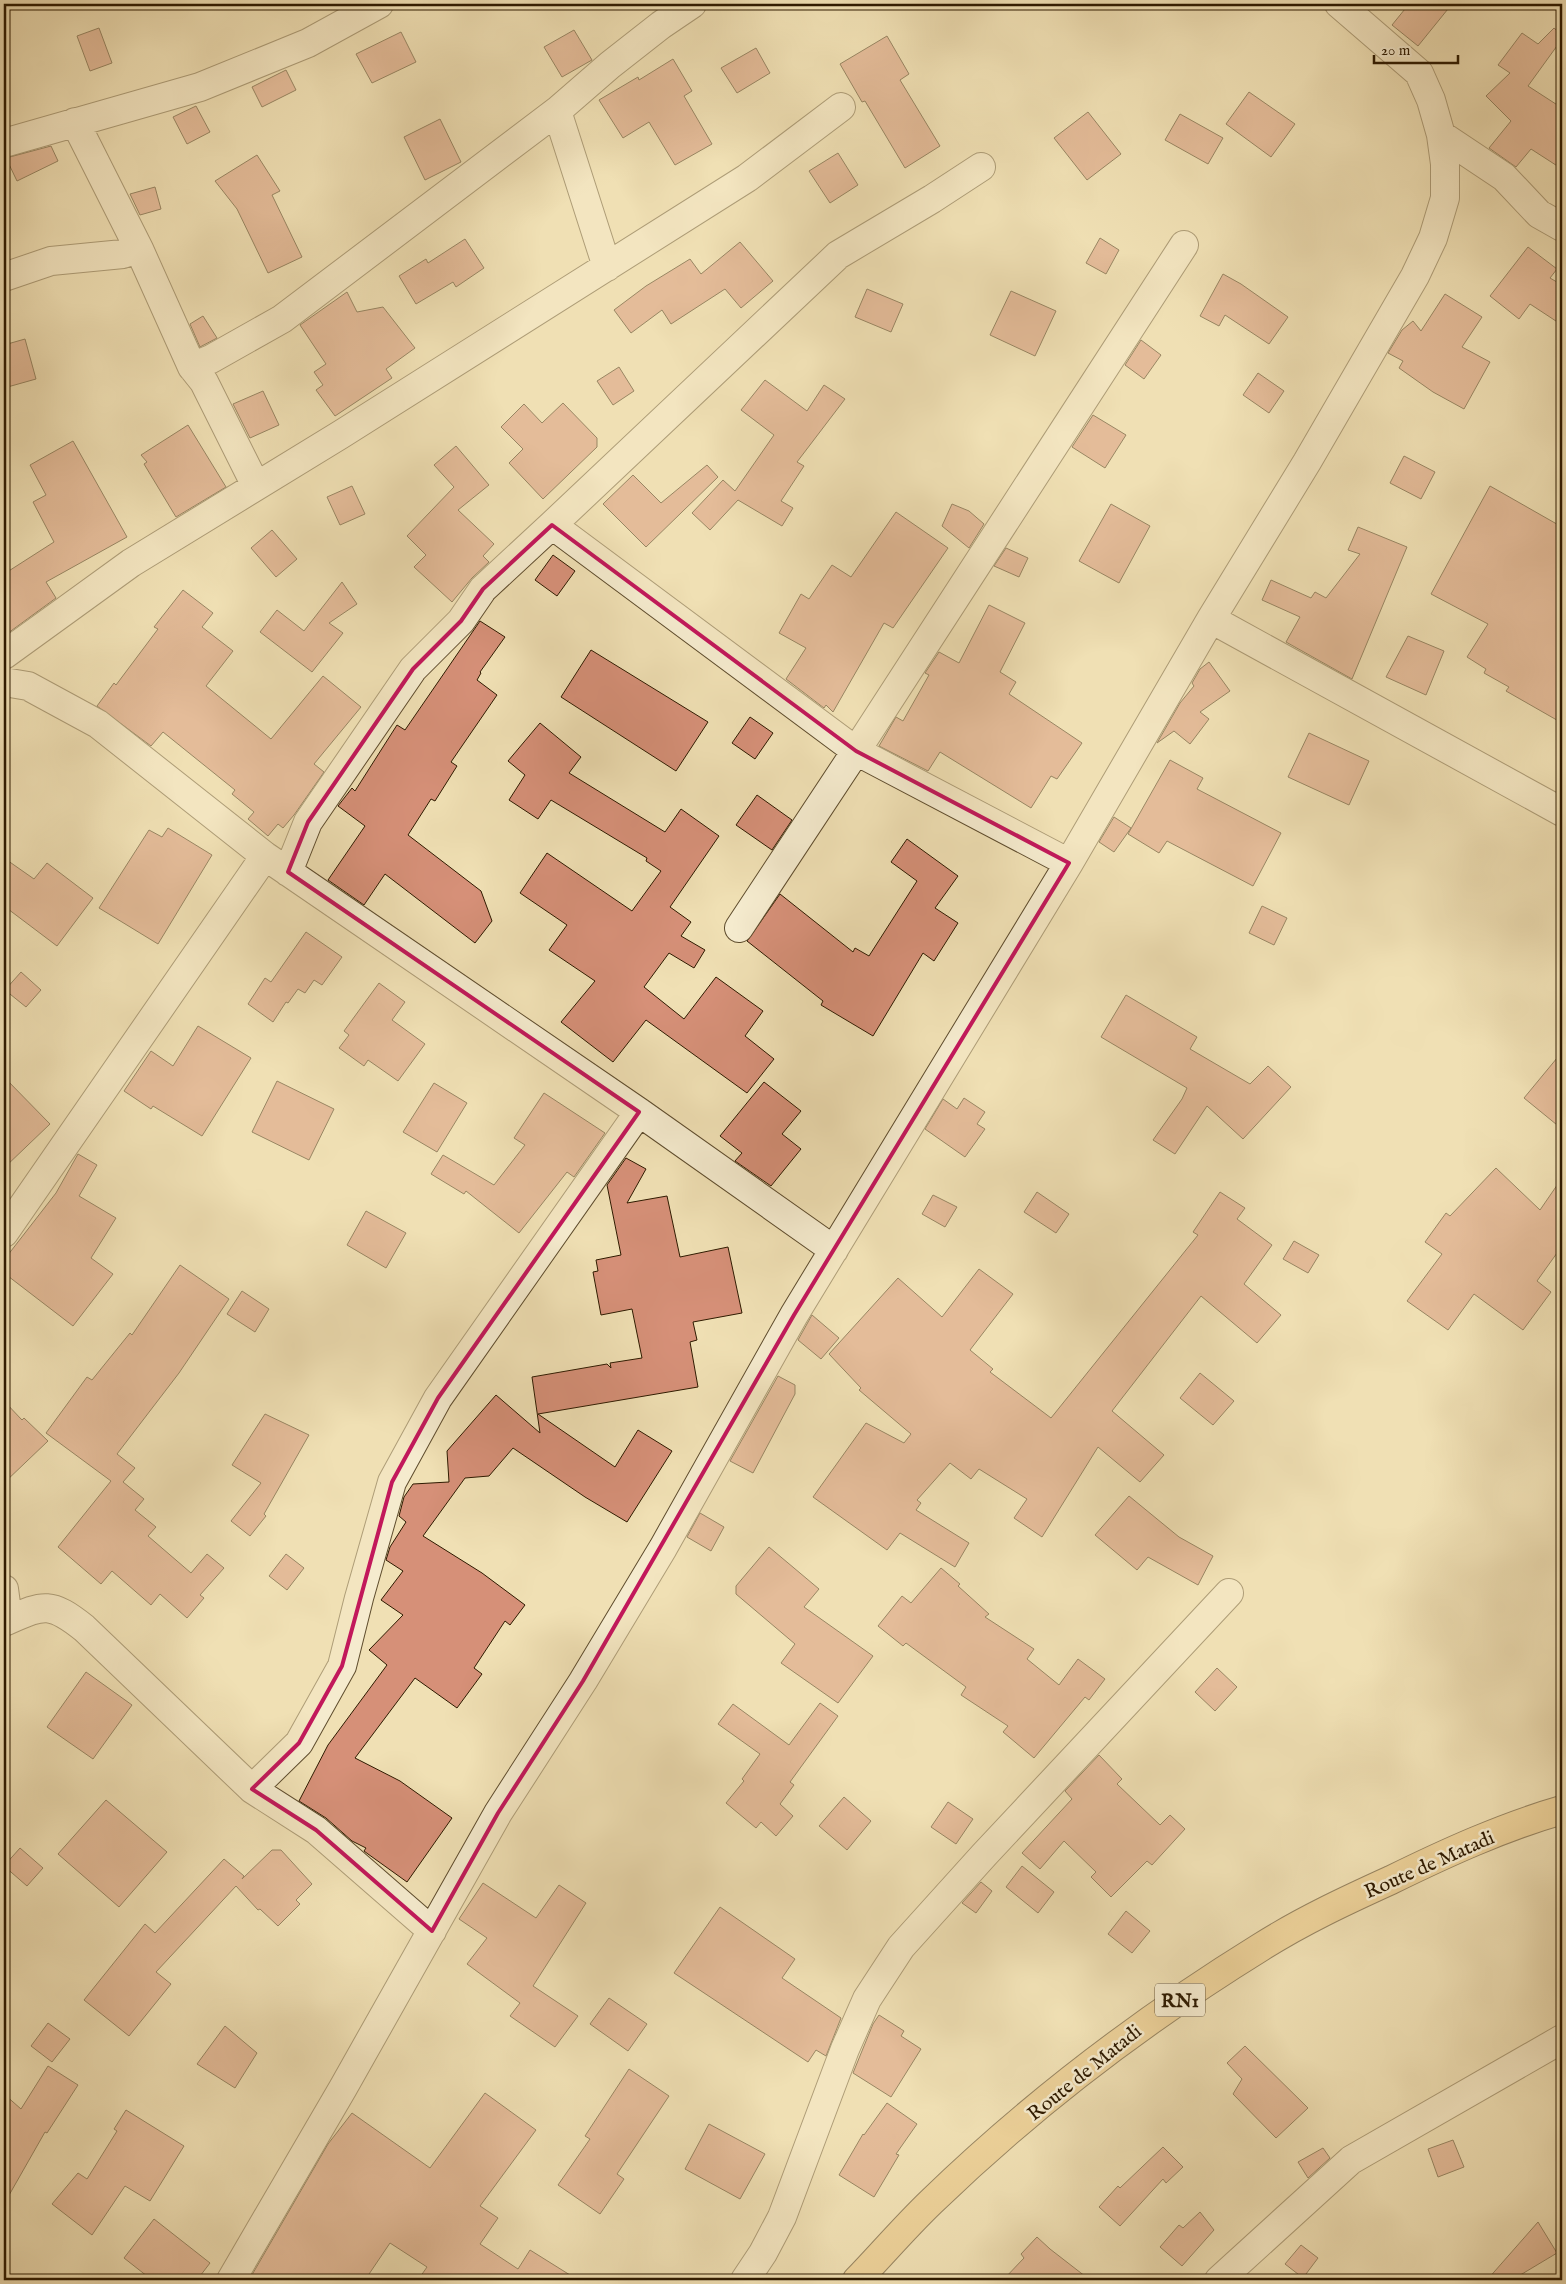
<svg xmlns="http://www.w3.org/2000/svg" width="1566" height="2284" font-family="'IM FELL English',serif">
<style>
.building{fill:#d69078;stroke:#2e1a00}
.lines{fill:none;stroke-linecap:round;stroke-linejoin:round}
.minor-casing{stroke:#5e4c2d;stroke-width:30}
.highway-casing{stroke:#2e1a00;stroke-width:30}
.minor{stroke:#f5ebce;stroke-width:28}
.highway{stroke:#e8c07a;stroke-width:28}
.marked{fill:none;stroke:#c2185b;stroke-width:4;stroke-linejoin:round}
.labels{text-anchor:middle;stroke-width:5;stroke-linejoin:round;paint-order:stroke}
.shield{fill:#f5ebce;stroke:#6a593e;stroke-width:1}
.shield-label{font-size:19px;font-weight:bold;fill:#2e1a00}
.street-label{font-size:20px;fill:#2e1a00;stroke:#f5ebce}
</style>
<rect width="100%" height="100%" fill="#f0e0b4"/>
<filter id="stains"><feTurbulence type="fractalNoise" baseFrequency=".004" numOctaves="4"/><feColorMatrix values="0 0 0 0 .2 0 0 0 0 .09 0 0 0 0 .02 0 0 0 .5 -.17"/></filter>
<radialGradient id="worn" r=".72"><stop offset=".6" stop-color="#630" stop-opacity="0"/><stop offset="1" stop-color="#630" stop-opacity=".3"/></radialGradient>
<!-- building -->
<path class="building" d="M 1409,4 L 1452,4 L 1418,46 L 1392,25 Z
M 99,28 L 112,63 L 90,71 L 77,36 Z
M 1554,28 L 1562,35 L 1562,39 L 1528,86 L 1562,108 L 1562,169 L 1531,149 L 1516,167 L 1489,148 L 1511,121 L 1486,96 L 1510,73 L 1498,65 L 1522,33 L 1538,44 Z
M 574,30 L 592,60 L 562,77 L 544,47 Z
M 401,32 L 416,62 L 372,83 L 356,54 Z
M 887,36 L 909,74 L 900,80 L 940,146 L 905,168 L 865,101 L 862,102 L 840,64 Z
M 756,48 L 770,73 L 737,93 L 721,68 Z
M 673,59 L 692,91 L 684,96 L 712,144 L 675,165 L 649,122 L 623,138 L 599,100 L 638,77 L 639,80 Z
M 286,70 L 296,90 L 262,107 L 252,87 Z
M 1249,92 L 1295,124 L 1271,157 L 1226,124 Z
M 196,106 L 210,132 L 187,144 L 173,117 Z
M 1088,112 L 1121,154 L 1087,180 L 1054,138 Z
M 1180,114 L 1223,138 L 1208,164 L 1165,140 Z
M 440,119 L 461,162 L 425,180 L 404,137 Z
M 51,146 L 58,161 L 17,181 L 6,158 Z
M 838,153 L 858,185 L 830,203 L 809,171 Z
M 257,155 L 280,191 L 272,195 L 302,257 L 268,273 L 237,209 L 215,181 Z
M 155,187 L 161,209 L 140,215 L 130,194 Z
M 1100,238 L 1119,250 L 1106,274 L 1086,263 Z
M 465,239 L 484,268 L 456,287 L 453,282 L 416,304 L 399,276 L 426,259 L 428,263 Z
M 740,242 L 773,281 L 741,308 L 725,289 L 671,324 L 662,310 L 631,333 L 614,310 L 646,286 L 690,259 L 701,274 Z
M 1528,247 L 1557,269 L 1550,278 L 1562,285 L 1562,325 L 1530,304 L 1519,319 L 1490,296 Z
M 1223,274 L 1241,284 L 1288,317 L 1269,344 L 1225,315 L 1219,326 L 1200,316 Z
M 867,289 L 903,304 L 891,332 L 855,317 Z
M 1011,291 L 1056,311 L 1035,356 L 990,335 Z
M 347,292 L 357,312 L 383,307 L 415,348 L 386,369 L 392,378 L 335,416 L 316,390 L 323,385 L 314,372 L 326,364 L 300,325 Z
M 1445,294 L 1482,317 L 1462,347 L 1490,362 L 1464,409 L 1433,392 L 1399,368 L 1403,361 L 1388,353 L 1402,330 L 1413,321 L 1421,331 Z
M 203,316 L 217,338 L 200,347 L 190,324 Z
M 25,339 L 36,379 L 4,388 L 4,345 Z
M 1141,340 L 1161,355 L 1144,379 L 1125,365 Z
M 619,367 L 634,391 L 613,405 L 597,381 Z
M 1258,373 L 1284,391 L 1269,413 L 1243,395 Z
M 765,380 L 807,411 L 824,385 L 845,399 L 797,462 L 804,466 L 781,501 L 793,508 L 782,526 L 738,500 L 710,530 L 692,513 L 723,480 L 735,491 L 774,435 L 741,410 Z
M 263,391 L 279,425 L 250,438 L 233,404 Z
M 563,403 L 597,438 L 597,447 L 543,499 L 509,463 L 523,449 L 501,427 L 524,404 L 542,423 Z
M 1093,415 L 1126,435 L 1105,468 L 1072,447 Z
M 188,425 L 226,487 L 176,517 L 144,464 L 147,462 L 141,455 Z
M 73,441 L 127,537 L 46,582 L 56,598 L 4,636 L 4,574 L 54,542 L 33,502 L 46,495 L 30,465 Z
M 456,446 L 489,485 L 458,510 L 494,544 L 483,556 L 489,562 L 472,578 L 452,602 L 414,567 L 426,555 L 407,536 L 454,487 L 434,465 Z
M 1404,456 L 1435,472 L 1421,499 L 1390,483 Z
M 707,465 L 718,477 L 646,547 L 603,504 L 633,475 L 661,503 Z
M 352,486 L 365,514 L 340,525 L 327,497 Z
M 1490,486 L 1562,527 L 1562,723 L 1506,691 L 1509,687 L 1484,673 L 1486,669 L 1467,657 L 1488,624 L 1431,594 Z
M 952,504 L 969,511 L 984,524 L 969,548 L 942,526 Z
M 1111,504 L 1150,526 L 1119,583 L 1079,561 Z
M 896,512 L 948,548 L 893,628 L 884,623 L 833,712 L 826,705 L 824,708 L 786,679 L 806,648 L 779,633 L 801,594 L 809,599 L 832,565 L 851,577 Z
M 1358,527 L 1407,547 L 1352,679 L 1286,642 L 1300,617 L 1262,600 L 1271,580 L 1311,598 L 1315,592 L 1326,598 L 1360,554 L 1348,550 Z
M 272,530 L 297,559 L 276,577 L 251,548 Z
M 1006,548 L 1028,558 L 1019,577 L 994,566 Z
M 553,555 L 575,571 L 557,596 L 535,580 Z
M 342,582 L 357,604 L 329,623 L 343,633 L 312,672 L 260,632 L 277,610 L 304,631 Z
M 183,590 L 213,613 L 202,627 L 233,651 L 206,686 L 271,739 L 323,676 L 361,707 L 314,764 L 324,772 L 294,815 L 283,828 L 278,824 L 268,836 L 248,819 L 254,812 L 232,794 L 235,790 L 163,732 L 151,746 L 97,706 L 114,683 L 116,685 L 158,629 L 154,627 Z
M 989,605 L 1025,623 L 1000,672 L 1016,682 L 1009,694 L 1082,743 L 1057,779 L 1051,776 L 1031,808 L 940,752 L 928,771 L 879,746 L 896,717 L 903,721 L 929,675 L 925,673 L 939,652 L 959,663 Z
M 480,621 L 505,637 L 480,672 L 481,673 L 477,680 L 497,695 L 451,762 L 457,766 L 435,801 L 431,799 L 408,835 L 481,891 L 492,921 L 475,943 L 385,874 L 364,905 L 328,880 L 365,826 L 338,806 L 352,788 L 355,791 L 397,725 L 405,730 Z
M 1408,636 L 1444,651 L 1426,695 L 1386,677 Z
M 591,650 L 708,722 L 676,771 L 561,697 Z
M 1209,662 L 1230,691 L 1200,712 L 1209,719 L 1190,744 L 1174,731 L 1157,743 L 1180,703 L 1194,686 L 1192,683 L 1200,669 Z
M 750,717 L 773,733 L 755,759 L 732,743 Z
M 540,723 L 581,757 L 569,773 L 665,832 L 681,809 L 719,836 L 670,907 L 691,922 L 681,936 L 705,950 L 694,968 L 669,953 L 644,987 L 684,1019 L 716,977 L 763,1011 L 745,1036 L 774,1059 L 747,1093 L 646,1020 L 613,1062 L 561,1022 L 595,981 L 549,950 L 567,925 L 520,893 L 547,853 L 632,911 L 661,871 L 646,861 L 647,858 L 551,800 L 538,819 L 509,800 L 525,775 L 508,761 Z
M 1309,733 L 1369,761 L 1349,805 L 1288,777 Z
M 1170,760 L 1203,778 L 1197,789 L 1281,833 L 1253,886 L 1167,841 L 1159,853 L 1128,834 Z
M 757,795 L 792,820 L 772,850 L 736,825 Z
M 1114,817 L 1131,828 L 1114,852 L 1099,842 Z
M 168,828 L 212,855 L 158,944 L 99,908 L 149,830 L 162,837 Z
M 907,839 L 958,876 L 935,908 L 958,923 L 934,961 L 923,953 L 873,1036 L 821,1005 L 823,1001 L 747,941 L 780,894 L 853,952 L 855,948 L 869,956 L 917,881 L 891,862 Z
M 4,858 L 34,879 L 47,863 L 93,898 L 57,946 L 4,906 Z
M 1262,906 L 1287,918 L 1274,945 L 1249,933 Z
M 306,932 L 342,957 L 322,985 L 314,980 L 305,993 L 298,989 L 288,1003 L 286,1002 L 273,1022 L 248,1004 L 265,978 L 271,982 Z
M 21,972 L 41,990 L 26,1007 L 5,990 Z
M 379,983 L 405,1002 L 392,1020 L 425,1044 L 398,1081 L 368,1060 L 364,1066 L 339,1048 L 349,1035 L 344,1031 Z
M 1126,995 L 1197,1037 L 1190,1049 L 1250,1084 L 1268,1066 L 1291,1087 L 1243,1139 L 1207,1106 L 1175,1154 L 1153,1140 L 1182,1099 L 1187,1088 L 1101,1037 Z
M 198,1026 L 251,1058 L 202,1136 L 153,1106 L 151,1109 L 124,1091 L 151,1051 L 173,1066 Z
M 1562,1052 L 1562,1129 L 1524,1098 Z
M 4,1077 L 50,1124 L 4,1168 Z
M 277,1081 L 334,1109 L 309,1160 L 252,1132 Z
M 764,1082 L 801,1111 L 782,1134 L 801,1149 L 771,1186 L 735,1161 L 742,1153 L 720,1136 Z
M 434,1083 L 467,1103 L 437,1152 L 403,1132 Z
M 544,1093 L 605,1133 L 574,1177 L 567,1172 L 519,1233 L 466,1191 L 464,1194 L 431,1174 L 443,1155 L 494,1185 L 525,1145 L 514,1138 Z
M 964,1098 L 985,1112 L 977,1124 L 985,1129 L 965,1157 L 925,1129 L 943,1099 L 957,1109 Z
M 78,1154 L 97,1165 L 79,1196 L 116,1218 L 91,1258 L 113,1274 L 73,1326 L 4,1273 L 4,1260 L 56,1193 Z
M 626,1158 L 646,1169 L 627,1203 L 667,1196 L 680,1257 L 728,1247 L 742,1313 L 693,1322 L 697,1340 L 690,1342 L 698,1387 L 538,1414 L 615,1467 L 638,1430 L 672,1451 L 627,1522 L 585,1497 L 513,1448 L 489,1476 L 465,1478 L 423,1536 L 482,1573 L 525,1605 L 510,1625 L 505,1621 L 474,1668 L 482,1674 L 457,1708 L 415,1678 L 355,1758 L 400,1781 L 452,1818 L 407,1882 L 368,1854 L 364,1851 L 366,1848 L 352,1841 L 326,1818 L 299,1801 L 328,1745 L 387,1665 L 369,1650 L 403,1615 L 381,1600 L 403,1571 L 386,1560 L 390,1547 L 406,1522 L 399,1516 L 404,1497 L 413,1484 L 449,1482 L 447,1451 L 496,1395 L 540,1433 L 532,1377 L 607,1364 L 611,1368 L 610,1363 L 642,1358 L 632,1309 L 601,1315 L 593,1272 L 598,1271 L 596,1260 L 621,1255 L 607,1185 Z
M 1496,1168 L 1540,1210 L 1562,1178 L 1562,1246 L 1537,1281 L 1551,1292 L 1523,1330 L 1474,1294 L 1448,1330 L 1407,1301 L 1442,1254 L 1425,1242 L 1446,1213 L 1450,1216 Z
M 1037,1192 L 1069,1214 L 1056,1233 L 1024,1212 Z
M 1220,1192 L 1245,1208 L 1237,1219 L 1272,1245 L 1244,1284 L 1281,1315 L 1257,1343 L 1201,1296 L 1112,1411 L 1164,1455 L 1140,1482 L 1098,1447 L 1042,1537 L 1014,1518 L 1027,1499 L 979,1469 L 971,1479 L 950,1463 L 917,1500 L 921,1503 L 916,1510 L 969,1543 L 955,1567 L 900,1533 L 887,1550 L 813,1497 L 866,1423 L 904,1443 L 911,1434 L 859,1390 L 861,1388 L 829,1354 L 898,1278 L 942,1317 L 979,1269 L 1013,1294 L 970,1350 L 993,1369 L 990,1372 L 1051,1418 L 1198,1235 L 1193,1232 Z
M 933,1195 L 957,1207 L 945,1227 L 922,1214 Z
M 366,1211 L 406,1233 L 386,1268 L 347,1245 Z
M 1294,1241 L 1319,1255 L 1308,1273 L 1283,1259 Z
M 180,1265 L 229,1299 L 179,1373 L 117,1454 L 135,1468 L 123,1482 L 144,1499 L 135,1510 L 156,1527 L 148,1536 L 191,1573 L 207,1554 L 224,1568 L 200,1595 L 204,1598 L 187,1618 L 160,1594 L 151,1605 L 112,1571 L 101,1584 L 58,1547 L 111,1481 L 46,1433 L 87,1377 L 92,1380 L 130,1333 L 132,1335 Z
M 242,1291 L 269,1309 L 255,1332 L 227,1314 Z
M 812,1315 L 839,1338 L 821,1359 L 798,1340 Z
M 1200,1373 L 1234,1401 L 1213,1425 L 1180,1398 Z
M 778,1376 L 795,1385 L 795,1394 L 753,1473 L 730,1461 Z
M 4,1401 L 22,1420 L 24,1418 L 48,1441 L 4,1483 Z
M 265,1414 L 309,1435 L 264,1514 L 266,1516 L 250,1536 L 231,1521 L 261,1483 L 232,1465 Z
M 1129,1496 L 1179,1537 L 1213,1556 L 1198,1585 L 1148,1557 L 1137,1570 L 1095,1535 Z
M 700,1513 L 724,1527 L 711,1551 L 687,1537 Z
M 769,1547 L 819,1589 L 804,1607 L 873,1656 L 838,1703 L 781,1663 L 795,1644 L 736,1594 L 736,1586 Z
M 286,1554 L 304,1568 L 287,1590 L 269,1576 Z
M 941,1568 L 960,1584 L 958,1586 L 989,1614 L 985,1617 L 1034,1649 L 1027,1659 L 1059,1685 L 1078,1659 L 1105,1679 L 1089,1700 L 1085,1697 L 1034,1758 L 1003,1732 L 1008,1726 L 961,1695 L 966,1687 L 906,1643 L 903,1646 L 878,1626 L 902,1596 L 911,1603 Z
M 1217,1668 L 1237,1687 L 1215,1711 L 1195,1692 Z
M 86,1672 L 132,1705 L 93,1759 L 47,1727 Z
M 820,1703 L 838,1716 L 790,1782 L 794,1785 L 780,1804 L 793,1816 L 776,1836 L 761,1822 L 756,1828 L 726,1803 L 744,1781 L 742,1779 L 760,1754 L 718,1724 L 733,1704 L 789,1745 Z
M 1099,1755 L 1122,1779 L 1117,1784 L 1160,1825 L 1170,1815 L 1185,1829 L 1152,1865 L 1147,1861 L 1111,1897 L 1091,1877 L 1096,1872 L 1064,1841 L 1040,1869 L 1022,1853 L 1072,1799 L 1065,1791 Z
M 844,1797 L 871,1821 L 847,1850 L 819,1826 Z
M 106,1800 L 167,1852 L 119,1907 L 58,1854 Z
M 948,1802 L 973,1819 L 956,1844 L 931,1827 Z
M 20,1848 L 43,1868 L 27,1886 L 4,1866 Z
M 272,1850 L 281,1850 L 312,1884 L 296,1900 L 300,1904 L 278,1926 L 260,1909 L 258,1910 L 236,1886 L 156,1972 L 171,1984 L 129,2036 L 84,2000 L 145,1924 L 155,1933 L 224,1859 L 244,1876 L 242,1879 Z
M 1022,1866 L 1054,1892 L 1038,1913 L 1006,1887 Z
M 981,1882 L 992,1891 L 976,1913 L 962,1903 Z
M 483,1883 L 536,1918 L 559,1885 L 586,1903 L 533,1986 L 578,2016 L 555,2047 L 510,2016 L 520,2003 L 467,1964 L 487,1938 L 459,1919 Z
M 720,1907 L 795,1959 L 782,1978 L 841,2018 L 826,2056 L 816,2050 L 808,2062 L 674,1973 Z
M 1126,1911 L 1150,1931 L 1132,1953 L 1108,1934 Z
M 609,1998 L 647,2024 L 628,2051 L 590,2024 Z
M 879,2015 L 904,2031 L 901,2036 L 921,2049 L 891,2097 L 853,2073 L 873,2024 Z
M 48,2023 L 70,2039 L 52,2062 L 31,2046 Z
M 225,2026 L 257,2053 L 235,2088 L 197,2064 Z
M 1245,2046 L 1308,2108 L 1276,2138 L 1233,2094 L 1242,2079 L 1227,2063 Z
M 48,2066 L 78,2085 L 47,2133 L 45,2132 L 4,2204 L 4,2094 L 21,2109 Z
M 629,2069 L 669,2096 L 617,2174 L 624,2179 L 600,2214 L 558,2185 L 590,2139 L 585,2136 Z
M 485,2093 L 536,2130 L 480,2206 L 498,2218 L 480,2244 L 518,2269 L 530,2250 L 578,2280 L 418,2280 L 427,2267 L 390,2243 L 365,2280 L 249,2280 L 328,2144 L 352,2113 L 430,2168 Z
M 887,2103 L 917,2124 L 896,2154 L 899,2155 L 874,2197 L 839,2175 L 863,2134 L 864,2135 Z
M 126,2110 L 184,2146 L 150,2201 L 125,2186 L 92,2235 L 52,2204 L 78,2173 L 87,2179 L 117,2131 L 114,2129 Z
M 709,2124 L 765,2154 L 740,2199 L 685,2169 Z
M 1453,2140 L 1464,2167 L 1438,2177 L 1428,2149 Z
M 1163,2147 L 1183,2167 L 1166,2183 L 1163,2179 L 1120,2226 L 1099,2207 L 1118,2186 L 1120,2188 Z
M 1323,2148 L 1330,2158 L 1308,2178 L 1298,2162 Z
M 1200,2212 L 1214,2230 L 1182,2266 L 1160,2247 L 1179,2225 L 1183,2228 Z
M 154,2219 L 210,2263 L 197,2280 L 152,2280 L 124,2258 Z
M 1538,2222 L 1557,2253 L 1512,2280 L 1487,2280 Z
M 1037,2237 L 1050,2249 L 1090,2280 L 1003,2280 L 1024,2258 L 1021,2254 Z
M 1301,2245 L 1318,2258 L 1303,2278 L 1285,2264 Z"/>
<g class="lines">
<!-- minor casing -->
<g class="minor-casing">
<path id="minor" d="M 557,111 L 607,267
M 75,122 L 139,249
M 1441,135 L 1504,177 L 1539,214 L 1562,227
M 4,143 L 200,87 L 308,43 L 379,4
M 4,277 L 51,261 L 123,254 L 139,249 L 192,367 L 211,359 L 282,319 L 557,111 L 610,65 L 661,25 L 692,4
M 192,367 L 204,382 L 256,486
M 552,525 L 856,751 L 1069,863
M 1211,619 L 1562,812
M 4,655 L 131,563 L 340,435 L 747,178 L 841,107
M 4,682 L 28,686 L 98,724 L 265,856 L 639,1112 L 834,1250
M 288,872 L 308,822 L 413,669 L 461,621 L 483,589 L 552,525 L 838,255 L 932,199 L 981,167
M 739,928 L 856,751 L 1184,245
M 4,1233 L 265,856
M 4,1589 L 6,1604 L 4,1613
M 4,1622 C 43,1605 49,1600 84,1628 L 252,1789 L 299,1743 L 342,1666 L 359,1598 L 392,1482 L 438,1398 L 639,1112
M 252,1789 L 316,1830 L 432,1931
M 231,2280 L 343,2088 L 498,1813 L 583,1681 L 663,1548 L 794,1315 L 1069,863 L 1211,619 L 1307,462 L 1415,276 L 1433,238 L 1445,198 L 1445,164 L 1441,135 L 1431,100 L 1419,73 L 1339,4
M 745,2280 L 763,2253 L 782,2217 L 845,2049 L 867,1999 L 901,1947 L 984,1855 L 1229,1593
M 1219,2280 L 1351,2160 L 1562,2039"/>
</g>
<!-- highway casing -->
<g class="highway-casing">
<path id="highway" d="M 857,2280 C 882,2254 905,2227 931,2202 C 1031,2105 1143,2020 1261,1947 C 1302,1921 1347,1900 1391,1880 C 1446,1853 1503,1827 1562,1810"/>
</g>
<!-- minor -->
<use href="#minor" class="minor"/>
<!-- highway -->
<use href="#highway" class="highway"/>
</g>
<!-- marked area -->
<path d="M0 0H1566V2284H0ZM 552,525 L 856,751 L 1069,863 L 794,1315 L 583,1681 L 498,1813 L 432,1931 L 316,1830 L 252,1789 L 299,1743 L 342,1666 L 392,1482 L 438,1398 L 639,1112 L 288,872 L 308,822 L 413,669 L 461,621 L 483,589 Z" fill="#f0e0b4" fill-opacity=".55" fill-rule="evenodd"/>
<path class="marked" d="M 552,525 L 856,751 L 1069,863 L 794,1315 L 583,1681 L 498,1813 L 432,1931 L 316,1830 L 252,1789 L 299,1743 L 342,1666 L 392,1482 L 438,1398 L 639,1112 L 288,872 L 308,822 L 413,669 L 461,621 L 483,589 Z"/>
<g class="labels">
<!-- shield labels -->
<rect class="shield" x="1155" y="1983.5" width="50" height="33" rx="4"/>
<g class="shield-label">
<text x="1180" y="2007">RN1</text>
</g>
<!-- street labels -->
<g class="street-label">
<text transform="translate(1429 1864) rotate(-24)" y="7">Route de Matadi</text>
<text transform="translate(1084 2072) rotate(-39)" y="7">Route de Matadi</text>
</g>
</g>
<!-- margin -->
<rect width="1566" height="2284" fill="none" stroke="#f0e0b4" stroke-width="20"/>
<rect x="5" y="5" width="1556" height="2274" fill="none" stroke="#2e1a00" stroke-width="2.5"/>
<rect x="10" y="10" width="1546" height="2264" fill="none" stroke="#2e1a00"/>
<!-- scale -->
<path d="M1374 55v8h84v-8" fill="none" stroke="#2e1a00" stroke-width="2.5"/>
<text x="1381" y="55" font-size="15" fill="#2e1a00" stroke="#f5ebce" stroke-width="4" paint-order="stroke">20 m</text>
<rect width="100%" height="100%" filter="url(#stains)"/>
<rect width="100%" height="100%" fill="url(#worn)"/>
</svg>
